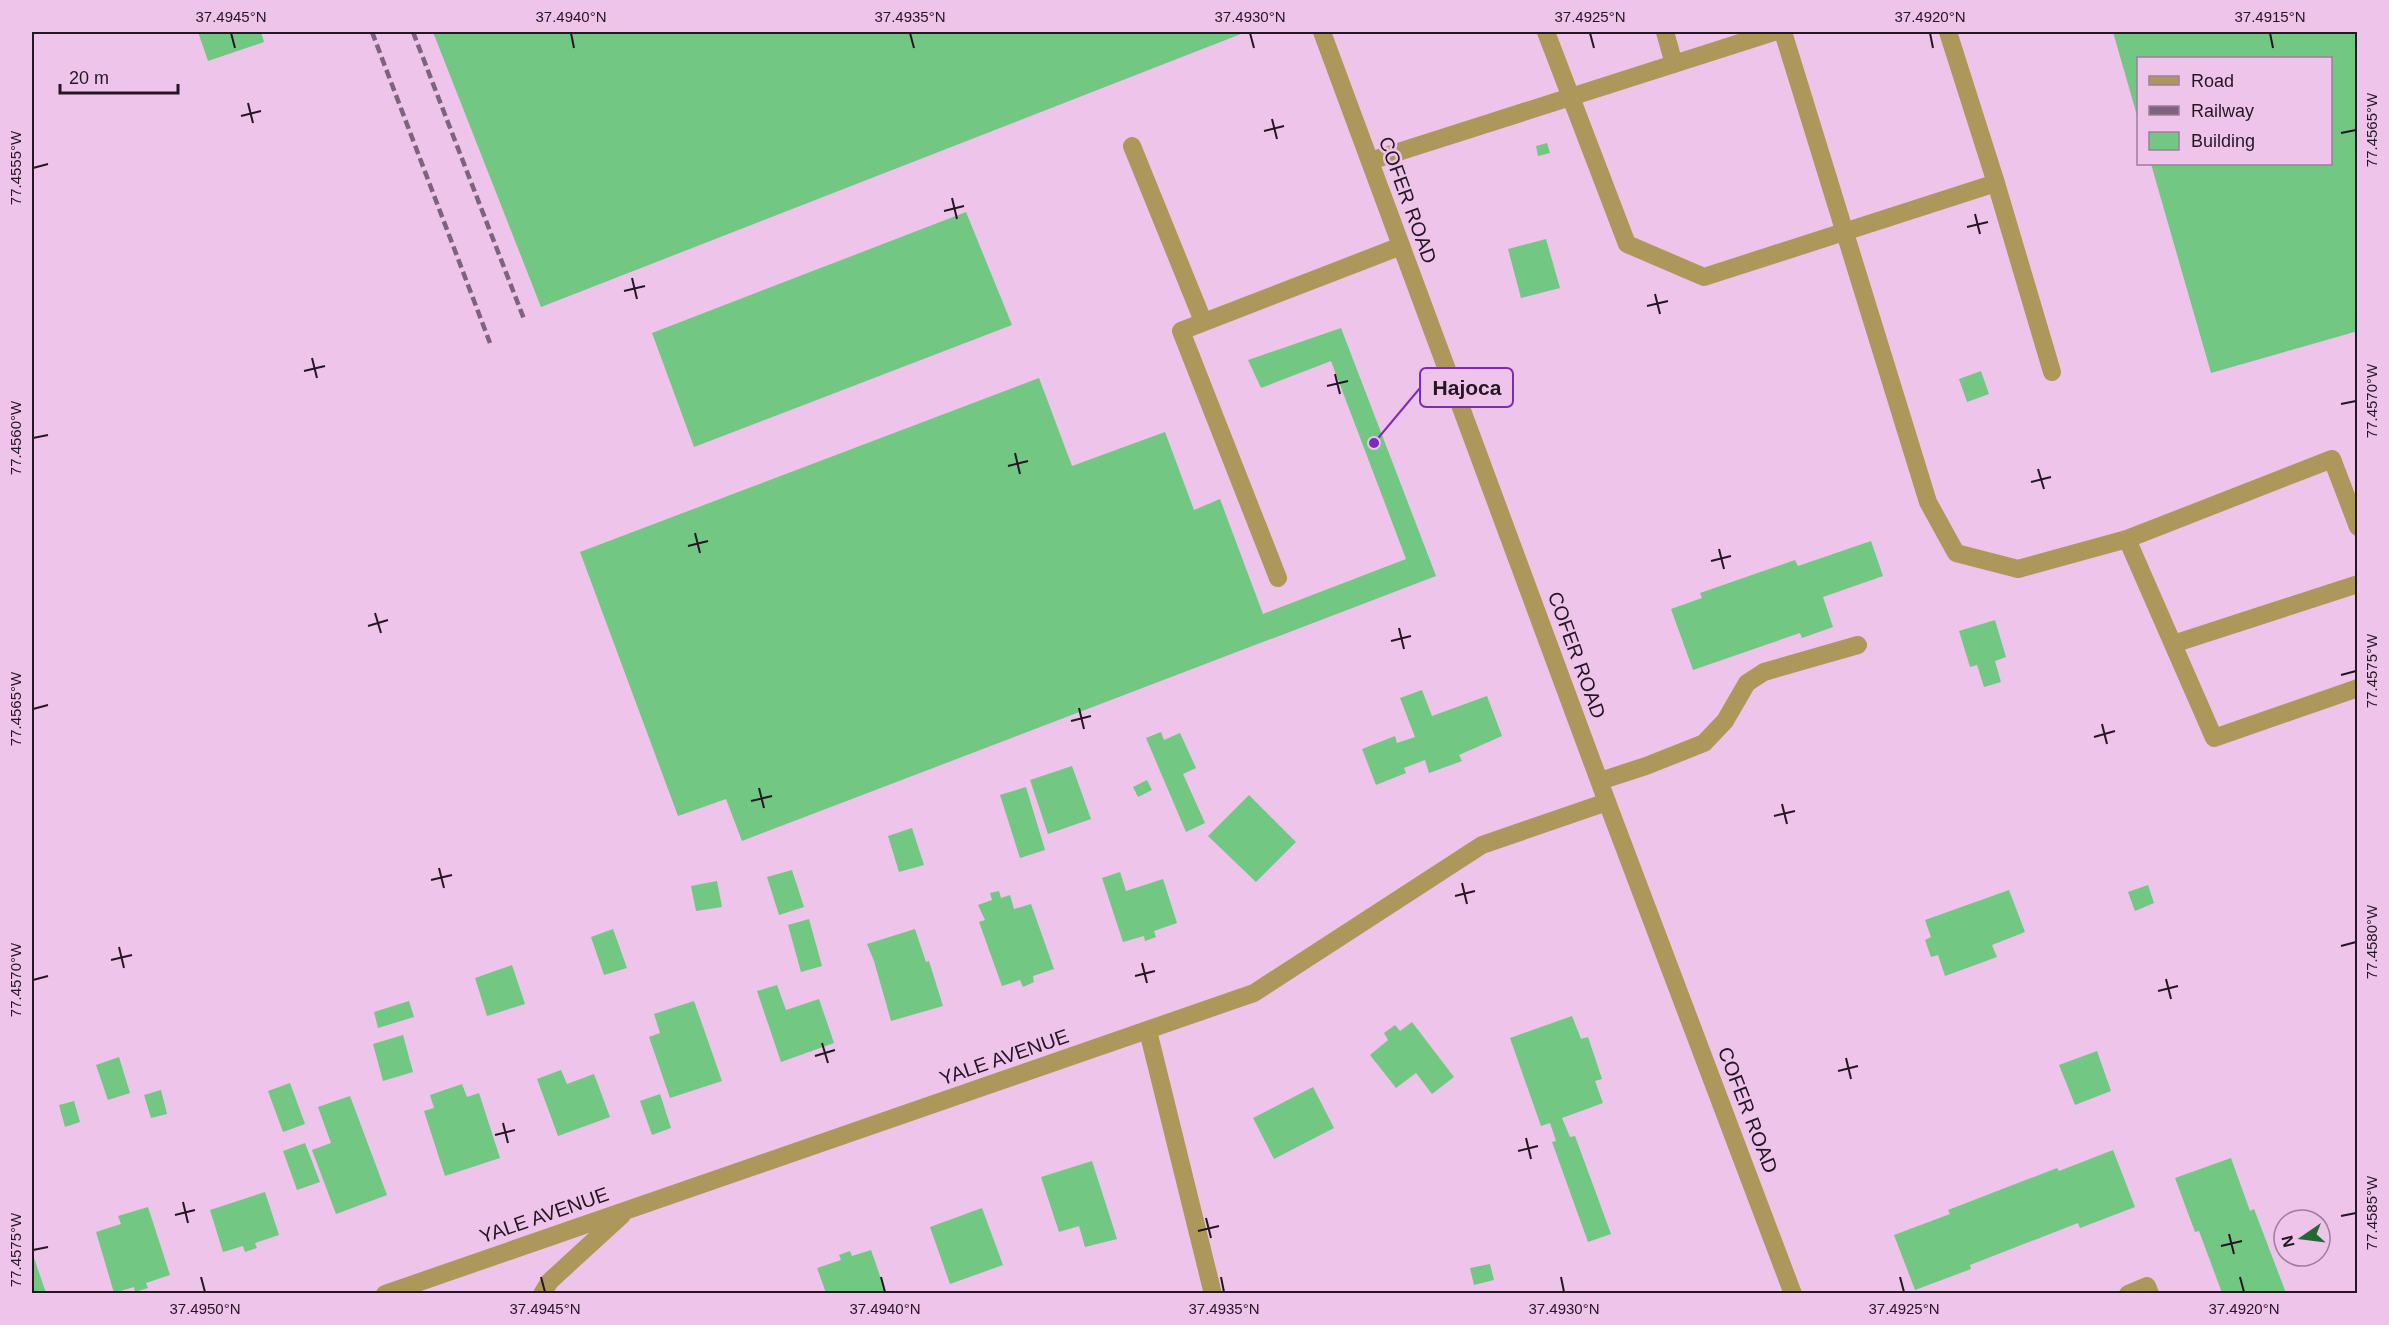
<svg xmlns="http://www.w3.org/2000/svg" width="2389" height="1325" font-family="Arial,sans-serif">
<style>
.building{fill:#72c783}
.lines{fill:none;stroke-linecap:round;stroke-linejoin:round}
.service{stroke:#ae975a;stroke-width:18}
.minor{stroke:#ae975a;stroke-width:18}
.tertiary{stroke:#ae975a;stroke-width:18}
.rail{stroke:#7d637b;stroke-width:4.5;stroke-dasharray:9 4.5;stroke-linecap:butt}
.ticks{fill:none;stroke:#251624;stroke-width:2}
.labels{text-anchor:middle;stroke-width:5;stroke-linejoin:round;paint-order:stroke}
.street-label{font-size:20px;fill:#251624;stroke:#eec4ea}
.leader{fill:none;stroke:#7b2cbf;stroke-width:2}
.callout-dot{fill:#7b2cbf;stroke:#eec4ea;stroke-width:2}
.callout{fill:#eec4ea;stroke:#7b2cbf;stroke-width:2}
.callout-label{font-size:21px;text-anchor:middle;font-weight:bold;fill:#251624}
.neatline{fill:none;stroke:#251624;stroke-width:2}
.ticks-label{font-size:15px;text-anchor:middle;fill:#251624}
</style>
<rect width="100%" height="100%" fill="#eec4ea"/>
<!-- building -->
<path class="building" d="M 198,32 L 261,32 L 264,42 L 208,61 Z
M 433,32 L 1246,32 L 541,307 Z
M 2113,32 L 2358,32 L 2358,331 L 2211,373 L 2151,164 L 2331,164 L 2331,58 L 2138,58 L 2138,119 Z
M 1547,143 L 1550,153 L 1538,156 L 1536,146 Z
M 966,212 L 1012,325 L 694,447 L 652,333 Z
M 1546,239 L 1560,288 L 1521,298 L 1508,249 Z
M 1341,328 L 1436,576 L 742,841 L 726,799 L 678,816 L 580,552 L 1039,378 L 1072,466 L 1165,432 L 1194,510 L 1220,499 L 1263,614 L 1406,559 L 1331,361 L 1261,388 L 1248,360 Z
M 1981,371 L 1989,394 L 1967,402 L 1959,379 Z
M 1871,541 L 1883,576 L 1823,597 L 1833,627 L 1802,638 L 1800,633 L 1693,670 L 1671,609 L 1702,598 L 1700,593 L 1795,560 L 1798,566 Z
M 1995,620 L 2006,657 L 1995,661 L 2001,682 L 1984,687 L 1977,665 L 1970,667 L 1959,631 Z
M 1422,690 L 1432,716 L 1487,696 L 1502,736 L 1459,755 L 1462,761 L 1429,773 L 1425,760 L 1404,768 L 1406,773 L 1376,785 L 1362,749 L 1395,736 L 1397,743 L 1415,737 L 1400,698 Z
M 1161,732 L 1164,740 L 1180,733 L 1196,768 L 1183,774 L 1205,823 L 1186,832 L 1146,738 Z
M 1072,766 L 1091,819 L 1048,834 L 1030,780 Z
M 1147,780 L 1152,790 L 1138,797 L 1133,787 Z
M 1026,787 L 1045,850 L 1020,858 L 1000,795 Z
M 1249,795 L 1296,842 L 1256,882 L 1208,836 Z
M 912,828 L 924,865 L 899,872 L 888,836 Z
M 792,870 L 804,907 L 779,915 L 767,877 Z
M 1120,872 L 1126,891 L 1163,879 L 1177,923 L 1154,931 L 1156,937 L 1145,941 L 1144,936 L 1123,942 L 1102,878 Z
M 717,881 L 722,907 L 696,911 L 691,886 Z
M 2148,885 L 2154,903 L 2135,911 L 2128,892 Z
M 2009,890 L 2025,932 L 1992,945 L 1997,957 L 1945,976 L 1938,955 L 1931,957 L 1925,940 L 1931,937 L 1925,920 Z
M 999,891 L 1001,898 L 1010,895 L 1014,909 L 1031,904 L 1054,969 L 1033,976 L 1034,982 L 1023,987 L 1020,980 L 1002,986 L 979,922 L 985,920 L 978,905 L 992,900 L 990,893 Z
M 809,919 L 822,966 L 801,972 L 788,925 Z
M 613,929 L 627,968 L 604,975 L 591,937 Z
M 915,929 L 926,962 L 929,961 L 943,1006 L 891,1021 L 874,961 L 867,944 Z
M 512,965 L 525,1004 L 487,1016 L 475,978 Z
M 777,985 L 786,1010 L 819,999 L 834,1043 L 781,1062 L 757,991 Z
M 409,1001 L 414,1017 L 378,1028 L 374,1012 Z
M 694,1001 L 722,1081 L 670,1098 L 649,1037 L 660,1033 L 654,1014 Z
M 1572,1016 L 1581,1039 L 1588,1037 L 1602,1079 L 1595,1081 L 1603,1103 L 1562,1118 L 1570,1137 L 1575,1136 L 1611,1234 L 1588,1242 L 1552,1142 L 1556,1141 L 1550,1123 L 1541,1126 L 1510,1038 Z
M 1412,1022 L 1454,1077 L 1432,1094 L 1416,1073 L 1396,1088 L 1370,1055 L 1388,1040 L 1384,1033 L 1395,1025 L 1400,1031 Z
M 403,1035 L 413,1072 L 383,1081 L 373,1044 Z
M 2097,1051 L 2111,1091 L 2075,1105 L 2059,1065 Z
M 119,1057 L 130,1093 L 108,1100 L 96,1065 Z
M 561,1070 L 567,1084 L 594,1074 L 610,1117 L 558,1136 L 537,1079 Z
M 290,1083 L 305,1124 L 283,1132 L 268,1091 Z
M 462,1084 L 467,1097 L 479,1093 L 500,1158 L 445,1176 L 424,1111 L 434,1108 L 430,1095 Z
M 1313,1087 L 1334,1128 L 1274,1159 L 1253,1118 Z
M 161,1090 L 167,1114 L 151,1118 L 144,1095 Z
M 660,1094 L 671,1128 L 652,1135 L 640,1101 Z
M 350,1096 L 387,1195 L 336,1214 L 312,1150 L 331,1143 L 318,1107 Z
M 74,1101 L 80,1122 L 65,1127 L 59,1105 Z
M 305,1143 L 320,1182 L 297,1190 L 283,1151 Z
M 2113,1150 L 2135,1207 L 2080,1228 L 2078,1223 L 1970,1265 L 1971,1269 L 1915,1290 L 1894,1235 L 1950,1214 L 1948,1210 L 2057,1168 L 2059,1171 Z
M 2231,1158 L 2250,1211 L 2254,1209 L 2286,1293 L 2222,1293 L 2199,1231 L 2195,1232 L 2175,1178 Z
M 1092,1161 L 1117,1239 L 1085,1247 L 1079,1226 L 1059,1232 L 1041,1177 Z
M 265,1192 L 279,1235 L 255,1243 L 257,1248 L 245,1252 L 243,1246 L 223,1252 L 210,1210 Z
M 148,1207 L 170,1275 L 146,1283 L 148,1288 L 135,1292 L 134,1287 L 114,1293 L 96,1232 L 121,1224 L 118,1216 Z
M 982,1208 L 1003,1265 L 950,1284 L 930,1227 Z
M 871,1250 L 886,1293 L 826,1293 L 817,1268 L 841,1260 L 839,1255 L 850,1251 L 852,1256 Z
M 32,1252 L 46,1293 L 32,1293 Z
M 1490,1264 L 1494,1280 L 1474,1285 L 1470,1268 Z"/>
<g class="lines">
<!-- service -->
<path class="service" d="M 1546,32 L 1627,244 L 1704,277 L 1996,183 L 1948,32
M 1665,32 L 1674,64
M 1783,32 L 1928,502 L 1956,553 L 2018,569 L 2127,539 L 2332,459 L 2358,527
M 1132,146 L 1203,321
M 1370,161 L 1774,32
M 1996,183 L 2052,372
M 2127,539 L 2214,738 L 2358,688
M 1278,578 L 1181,331 L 1401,246
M 2173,644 L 2358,584
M 1600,781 L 1646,766 L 1704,743 L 1725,721 L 1747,683 L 1764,672 L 1858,645
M 2128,1294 L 2147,1286 L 2150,1294"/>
<!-- minor -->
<path class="minor" d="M 1148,1031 L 1213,1294
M 385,1294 L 1254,993 L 1482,845 L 1607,802
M 542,1294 L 550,1281 L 622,1215"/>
<!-- tertiary -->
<path class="tertiary" d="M 1322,32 L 1607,802 L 1793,1294"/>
<!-- rail -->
<path class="rail" d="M 372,32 L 490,343
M 413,32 L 524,319"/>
</g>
<!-- ticks -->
<path class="ticks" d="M 231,33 L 235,48M 571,33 L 574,48M 910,33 L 914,48M 1250,33 L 1254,48M 1590,33 L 1594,48M 1930,33 L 1933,48M 2270,33 L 2273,48M 248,103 L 253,123M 241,116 L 261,111M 1272,119 L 1277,139M 1264,131 L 1284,126M 2341,133 L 2356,130M 33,168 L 48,164M 952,198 L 957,219M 944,211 L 964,206M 1975,214 L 1980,234M 1967,227 L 1988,222M 632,278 L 637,299M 624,291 L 645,286M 1655,294 L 1660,314M 1647,306 L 1668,301M 312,358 L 317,378M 304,371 L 325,366M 1335,374 L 1340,394M 1327,386 L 1348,381M 2341,404 L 2356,401M 33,438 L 48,435M 1015,453 L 1020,474M 1008,466 L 1028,461M 2038,469 L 2044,489M 2031,482 L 2051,477M 695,533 L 700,553M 688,546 L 708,541M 1719,549 L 1724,569M 1711,561 L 1731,556M 375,613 L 381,633M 368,626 L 388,620M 1399,628 L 1404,649M 1391,641 L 1411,636M 2341,675 L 2356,671M 1079,708 L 1084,729M 33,709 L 48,705M 1071,721 L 1091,716M 2102,724 L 2107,744M 2094,737 L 2115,731M 759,788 L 764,808M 751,801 L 772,796M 1782,804 L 1787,824M 1774,816 L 1795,811M 439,868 L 444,888M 431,880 L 452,875M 1462,883 L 1467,904M 1455,896 L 1475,891M 2341,946 L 2356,942M 119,947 L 124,968M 111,960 L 132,955M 1142,963 L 1147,983M 1135,976 L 1155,971M 2166,979 L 2171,999M 33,980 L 48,976M 2158,991 L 2178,986M 822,1043 L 828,1063M 815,1056 L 835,1050M 1846,1058 L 1851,1079M 1838,1071 L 1858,1066M 503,1123 L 508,1143M 495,1135 L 515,1130M 1526,1138 L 1531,1159M 1518,1151 L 1538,1146M 183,1202 L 188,1223M 175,1215 L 195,1210M 2341,1216 L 2356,1213M 1206,1218 L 1211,1238M 1198,1231 L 1219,1226M 2229,1234 L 2234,1254M 2221,1246 L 2242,1241M 33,1250 L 48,1247M 201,1277 L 205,1292M 541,1277 L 545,1292M 881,1277 L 885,1292M 1221,1277 L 1224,1292M 1561,1277 L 1564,1292M 1900,1277 L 1904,1292M 2240,1277 L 2244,1292"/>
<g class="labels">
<!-- street labels -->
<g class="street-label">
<text transform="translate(1408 200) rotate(70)" y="7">COFER ROAD</text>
<text transform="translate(1577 655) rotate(70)" y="7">COFER ROAD</text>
<text transform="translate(1004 1057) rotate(-19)" y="7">YALE AVENUE</text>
<text transform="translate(1748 1110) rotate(69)" y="7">COFER ROAD</text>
<text transform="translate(544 1215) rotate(-19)" y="7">YALE AVENUE</text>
</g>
</g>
<!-- callouts -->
<path class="leader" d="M1374 443L1420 388"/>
<circle class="callout-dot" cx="1374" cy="443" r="6"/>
<rect class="callout" x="1420" y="368" width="93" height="39" rx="6"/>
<g class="callout-label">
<text x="1467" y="395">Hajoca</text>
</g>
<!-- border -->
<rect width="2389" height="1325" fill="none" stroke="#eec4ea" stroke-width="66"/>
<!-- legend -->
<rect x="2137" y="57" width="195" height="108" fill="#eec4ea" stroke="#9e7e9b" stroke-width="1.5"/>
<rect x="2149" y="76" width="30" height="9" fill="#ae975a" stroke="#9e7e9b" stroke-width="1.5"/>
<text x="2191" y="87" font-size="18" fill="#251624">Road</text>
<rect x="2149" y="106" width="30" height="9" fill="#7d637b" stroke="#9e7e9b" stroke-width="1.5"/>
<text x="2191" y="117" font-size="18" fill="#251624">Railway</text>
<rect x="2149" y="132" width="30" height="18" fill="#72c783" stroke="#9e7e9b" stroke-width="1.5"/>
<text x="2191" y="147" font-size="18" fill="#251624">Building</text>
<!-- north arrow -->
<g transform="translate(2302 1238) rotate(256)"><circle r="28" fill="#eec4ea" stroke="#9e7e9b" stroke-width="1.5"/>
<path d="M0-4.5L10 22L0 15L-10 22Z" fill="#226936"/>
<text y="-9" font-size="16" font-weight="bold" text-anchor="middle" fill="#251624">N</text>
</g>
<!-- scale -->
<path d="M60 84v9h118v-9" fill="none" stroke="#251624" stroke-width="3"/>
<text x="69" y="84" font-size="18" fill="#251624" stroke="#eec4ea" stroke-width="4.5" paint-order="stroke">20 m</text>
<rect x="33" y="33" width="2323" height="1259" class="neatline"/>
<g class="ticks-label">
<text x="231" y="22">37.4945°N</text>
<text x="571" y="22">37.4940°N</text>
<text x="910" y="22">37.4935°N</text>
<text x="1250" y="22">37.4930°N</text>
<text x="1590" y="22">37.4925°N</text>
<text x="1930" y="22">37.4920°N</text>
<text x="2270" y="22">37.4915°N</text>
<text transform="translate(2372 130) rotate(-90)" y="5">77.4565°W</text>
<text transform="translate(16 168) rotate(-90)" y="5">77.4555°W</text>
<text transform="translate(2372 401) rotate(-90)" y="5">77.4570°W</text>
<text transform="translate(16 438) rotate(-90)" y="5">77.4560°W</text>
<text transform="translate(2372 671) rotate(-90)" y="5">77.4575°W</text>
<text transform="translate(16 709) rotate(-90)" y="5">77.4565°W</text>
<text transform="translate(2372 942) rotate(-90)" y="5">77.4580°W</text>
<text transform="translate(16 980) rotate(-90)" y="5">77.4570°W</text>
<text transform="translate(2372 1213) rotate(-90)" y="5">77.4585°W</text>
<text transform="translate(16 1250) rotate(-90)" y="5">77.4575°W</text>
<text x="205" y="1314">37.4950°N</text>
<text x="545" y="1314">37.4945°N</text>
<text x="885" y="1314">37.4940°N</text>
<text x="1224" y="1314">37.4935°N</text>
<text x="1564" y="1314">37.4930°N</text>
<text x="1904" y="1314">37.4925°N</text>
<text x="2244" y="1314">37.4920°N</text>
</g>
</svg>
